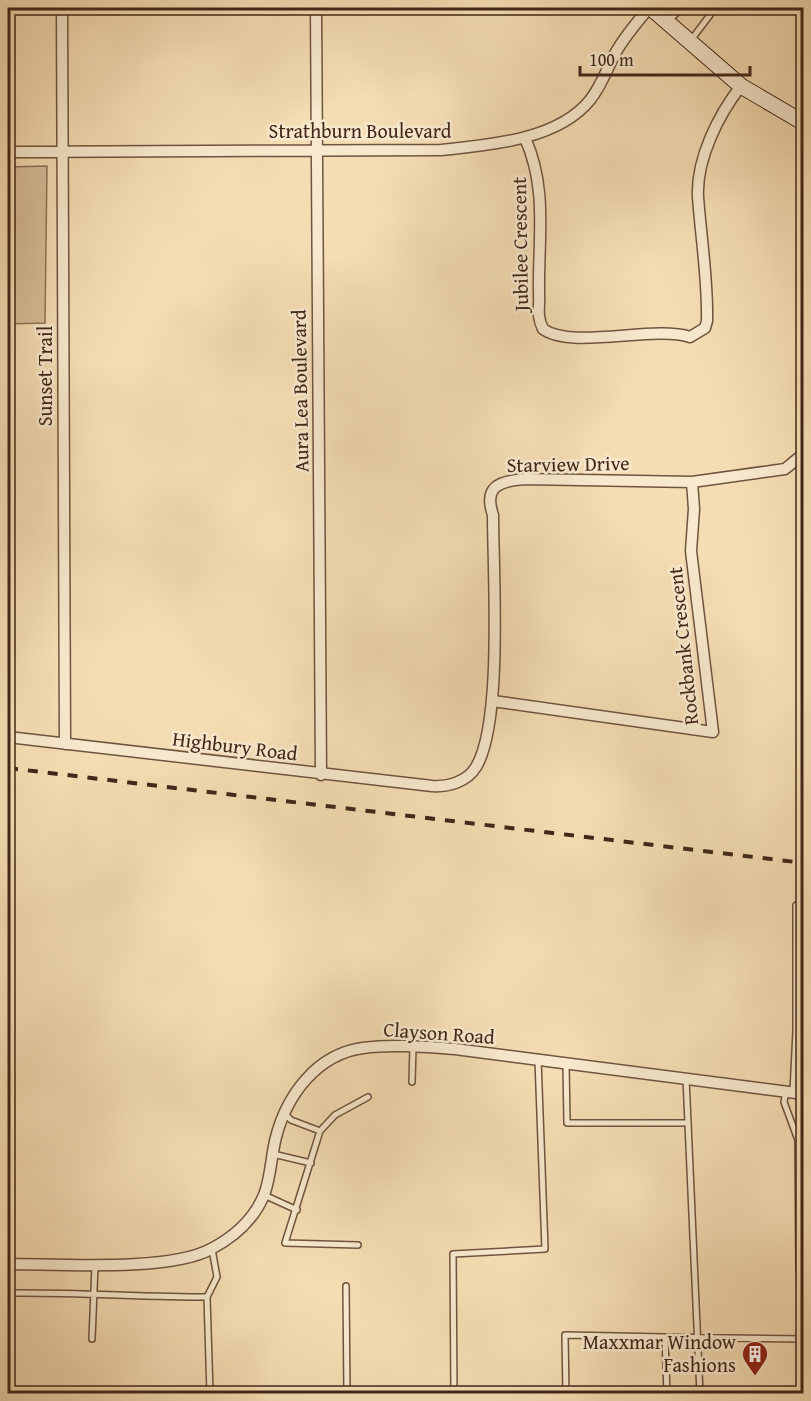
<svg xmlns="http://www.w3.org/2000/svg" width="811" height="1401" font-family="'Gentium Book Plus',serif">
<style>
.green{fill:#d7be99;stroke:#8c725a;stroke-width:1.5}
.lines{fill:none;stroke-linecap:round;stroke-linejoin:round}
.service-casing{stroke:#6f5440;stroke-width:8}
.minor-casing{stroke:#6f5440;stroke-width:13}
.secondary-casing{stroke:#42261a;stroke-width:17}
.path{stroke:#42261a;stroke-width:2;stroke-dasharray:4.5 3;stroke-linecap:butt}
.service{stroke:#f8e9ce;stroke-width:5}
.minor{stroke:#f8e9ce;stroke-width:10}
.secondary{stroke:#f8e9ce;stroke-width:15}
.rail{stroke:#42261a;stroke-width:4;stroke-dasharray:10 10;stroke-linecap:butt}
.labels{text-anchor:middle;stroke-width:5;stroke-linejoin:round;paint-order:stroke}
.street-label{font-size:20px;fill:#42261a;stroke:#f8e9ce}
.poi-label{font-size:20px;fill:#42261a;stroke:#f8e9ce;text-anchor:end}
</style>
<rect width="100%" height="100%" fill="#f5ddb3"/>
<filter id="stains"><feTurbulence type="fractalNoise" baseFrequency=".00333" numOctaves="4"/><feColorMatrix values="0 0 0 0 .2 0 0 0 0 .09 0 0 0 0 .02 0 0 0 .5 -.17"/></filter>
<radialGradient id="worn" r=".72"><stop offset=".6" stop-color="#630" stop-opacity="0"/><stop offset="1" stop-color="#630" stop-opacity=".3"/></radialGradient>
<!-- green -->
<path class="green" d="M 47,166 L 45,323 L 8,324 L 8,167 Z"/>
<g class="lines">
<!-- service casing -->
<g class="service-casing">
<path id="service" d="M 668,21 L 682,8
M 691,40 L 710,15 L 701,8
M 566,1063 L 567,1123 L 688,1123
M 686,1078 L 700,1394
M 412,1082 L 413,1047
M 786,1091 L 784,1102 L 798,1140 L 799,1269 L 804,1312
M 793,1091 L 796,1031 L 796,905 L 804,902
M 284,1113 L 291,1120 L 320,1131
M 273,1154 L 311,1163
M 264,1195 L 297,1210
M 358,1245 L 285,1243 L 320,1131 L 335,1115 L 368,1097
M 346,1286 L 347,1394
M 8,1293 C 75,1292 140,1297 207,1297
M 665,1337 L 804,1339
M 92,1339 L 95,1265
M 210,1394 L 207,1297 L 217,1277 L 212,1249
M 454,1394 L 453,1254 L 545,1249 L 538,1060
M 566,1394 L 565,1335 L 665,1337 L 667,1394"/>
</g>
<!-- minor casing -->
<g class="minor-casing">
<path id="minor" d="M 62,8 L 65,744
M 316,8 L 321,775
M 525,138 C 548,189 538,239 539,293 C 540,307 536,315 543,329 C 572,350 654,325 690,337 L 705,328 L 707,321 C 708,280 701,238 698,197 C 696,159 719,114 741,86
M 8,152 L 441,150 C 489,145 558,140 590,100 C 602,85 607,68 616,52 C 625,36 637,22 649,8
M 804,430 L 804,442
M 493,701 L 713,732 L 691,551 L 694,509 L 692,482
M 8,737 L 432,786 C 448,787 467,782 476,767 C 503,723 493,571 493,515 C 483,486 500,481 525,479 L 692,482 L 785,469 L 802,455 L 804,446
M 8,1264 C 58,1264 169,1272 211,1249 C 234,1237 254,1219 264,1195 C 271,1177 271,1156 276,1137 C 287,1095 317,1054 363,1048 C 393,1044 425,1047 455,1049 L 804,1094"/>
</g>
<!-- secondary casing -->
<g class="secondary-casing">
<path id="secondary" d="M 651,8 L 741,86 L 804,123"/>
</g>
<!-- path -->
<path class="path" d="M 797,8 L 798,99"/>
<!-- service -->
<use href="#service" class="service"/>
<!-- minor -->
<use href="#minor" class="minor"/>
<!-- secondary -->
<use href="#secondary" class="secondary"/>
<!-- rail -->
<path class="rail" d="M 8,768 L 804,863"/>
</g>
<!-- icons -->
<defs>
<g id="building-pin" transform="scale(1.35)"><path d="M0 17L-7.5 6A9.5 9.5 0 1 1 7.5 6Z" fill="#8f2418" stroke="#f8e9ce"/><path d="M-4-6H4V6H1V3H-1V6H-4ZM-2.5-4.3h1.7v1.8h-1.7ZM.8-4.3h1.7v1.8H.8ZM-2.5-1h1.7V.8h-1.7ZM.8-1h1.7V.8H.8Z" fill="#fff"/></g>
</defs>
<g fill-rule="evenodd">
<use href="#building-pin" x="755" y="1354"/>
</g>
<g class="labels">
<!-- street labels -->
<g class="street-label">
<text x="360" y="138">Strathburn Boulevard</text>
<text transform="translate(520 244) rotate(-91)" y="7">Jubilee Crescent</text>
<text transform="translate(45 376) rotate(-90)" y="7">Sunset Trail</text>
<text transform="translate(300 391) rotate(-91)" y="7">Aura Lea Boulevard</text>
<text transform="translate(568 464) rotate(-1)" y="7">Starview Drive</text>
<text transform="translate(683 646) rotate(-96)" y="7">Rockbank Crescent</text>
<text transform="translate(235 746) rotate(7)" y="7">Highbury Road</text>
<text transform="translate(439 1033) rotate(4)" y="7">Clayson Road</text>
</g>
<!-- poi labels -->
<g class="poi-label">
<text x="736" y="1349">Maxxmar Window<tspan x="736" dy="23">Fashions</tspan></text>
</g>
</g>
<!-- margin -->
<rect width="811" height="1401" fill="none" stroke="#f5ddb3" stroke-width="30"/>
<rect x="9" y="9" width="793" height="1383" fill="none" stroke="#42261a" stroke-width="3"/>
<rect x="15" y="15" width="781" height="1371" fill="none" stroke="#42261a" stroke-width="1.5"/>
<!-- scale -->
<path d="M580 66v9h170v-9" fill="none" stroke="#42261a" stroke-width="3"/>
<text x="589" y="66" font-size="18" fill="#42261a" stroke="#f8e9ce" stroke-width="4.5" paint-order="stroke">100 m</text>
<rect width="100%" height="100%" filter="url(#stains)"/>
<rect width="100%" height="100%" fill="url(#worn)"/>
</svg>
